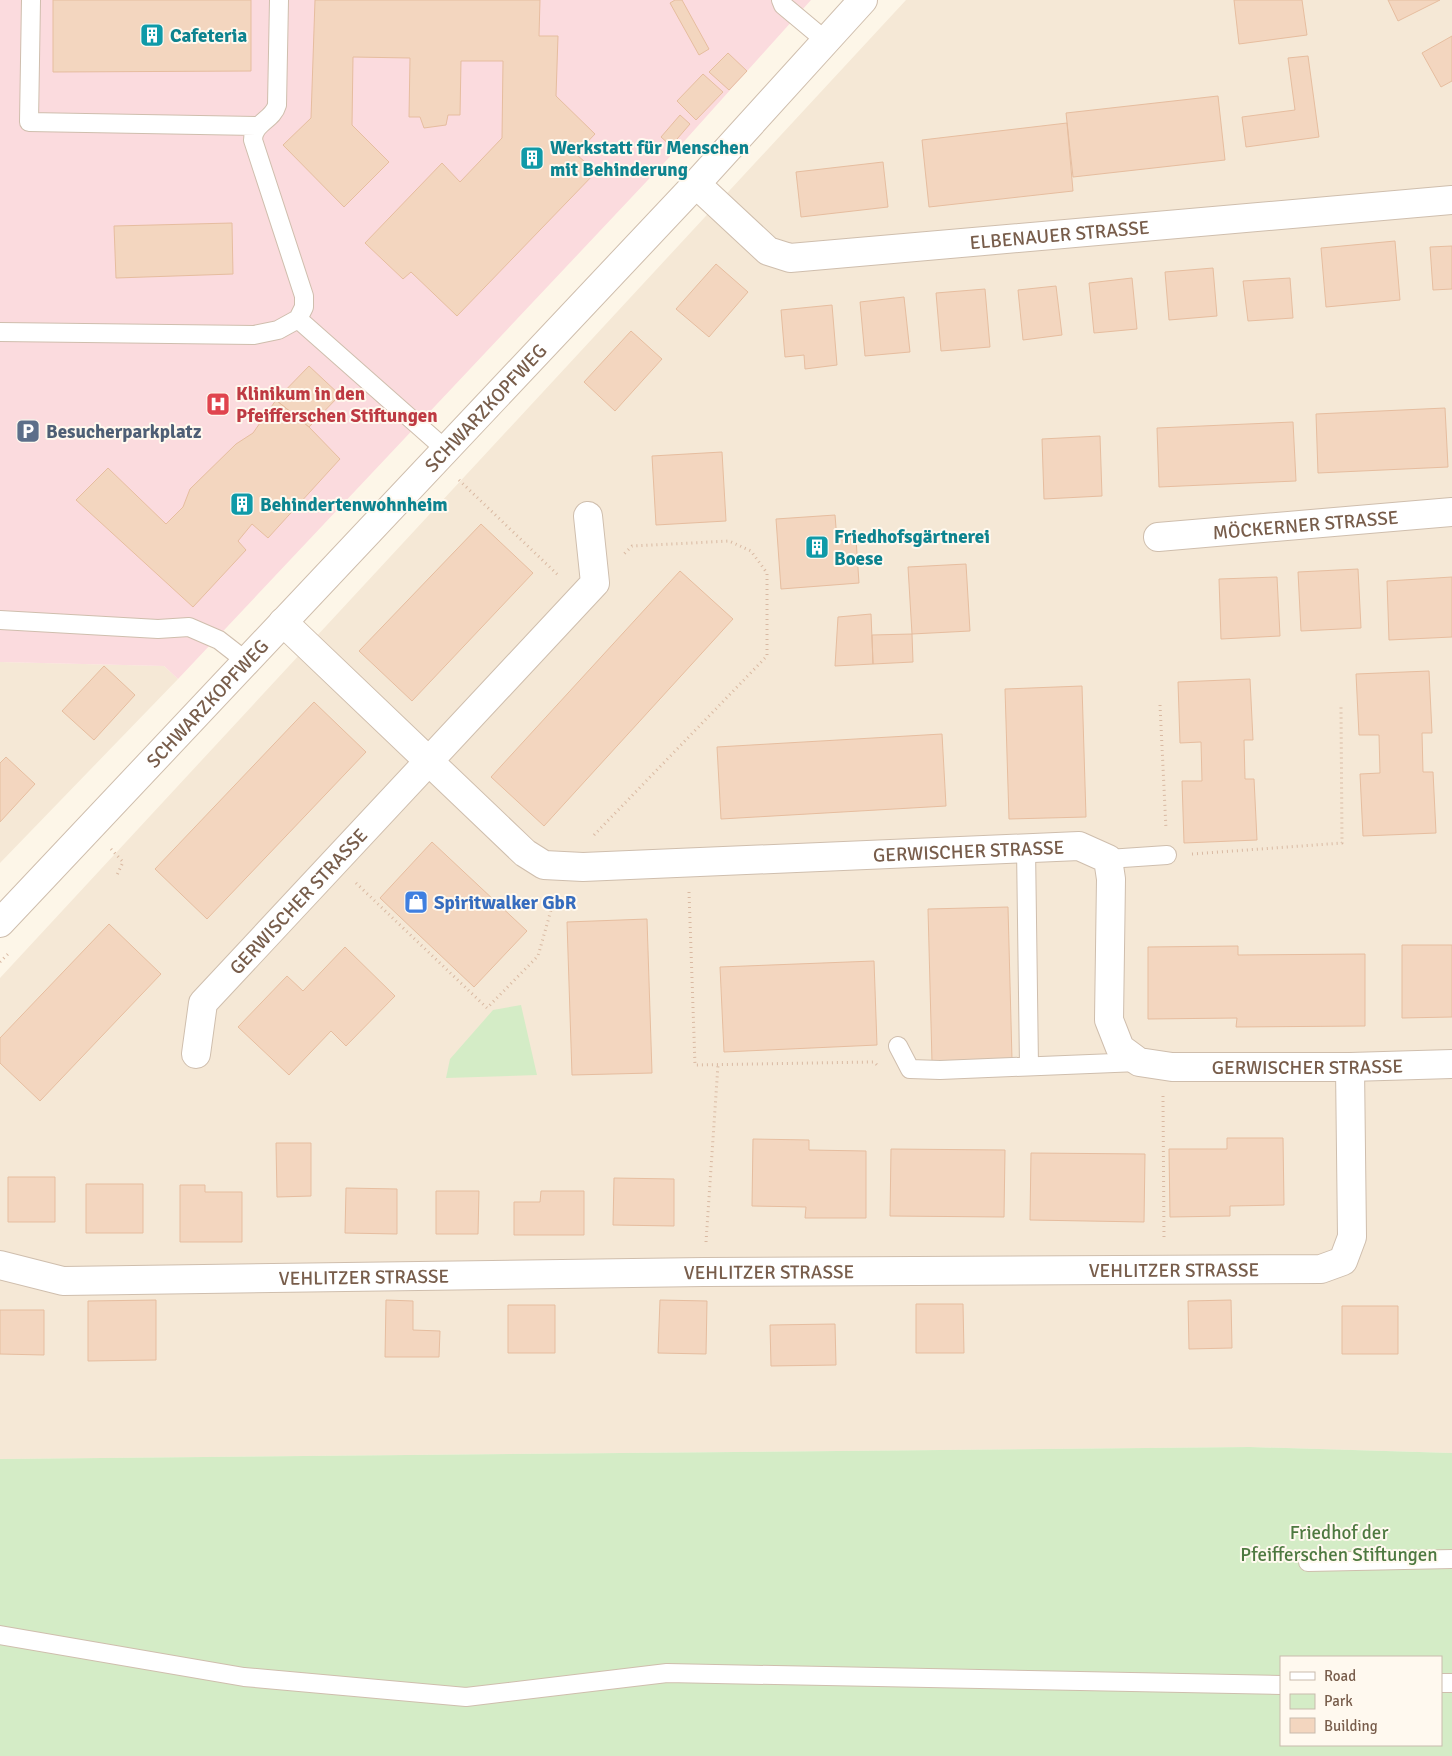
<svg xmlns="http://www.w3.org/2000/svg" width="1452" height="1756" font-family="Signika,sans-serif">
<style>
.residential{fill:#f5e8d6}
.medical{fill:#fbdbde}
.green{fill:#d4ecc6;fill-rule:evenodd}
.building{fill:#f3d6bf;stroke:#e6bd9f}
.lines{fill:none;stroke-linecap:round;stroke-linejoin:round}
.lane-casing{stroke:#cfbead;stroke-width:20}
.street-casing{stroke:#cfbead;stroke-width:30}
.path{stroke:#d9b9a2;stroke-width:3;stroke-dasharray:1 4;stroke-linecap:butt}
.lane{stroke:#fff;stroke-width:18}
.street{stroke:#fff;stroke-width:28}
.labels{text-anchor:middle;stroke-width:4;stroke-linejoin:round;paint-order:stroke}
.culture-label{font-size:19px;font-weight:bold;fill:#0d838f;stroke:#fff9ef;text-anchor:start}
.street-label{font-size:19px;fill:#785d4b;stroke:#fff9ef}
.health-label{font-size:19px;font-weight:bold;fill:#be3a42;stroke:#fff9ef;text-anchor:start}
.service-label{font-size:19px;font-weight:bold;fill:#4e5e75;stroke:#fff9ef;text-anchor:start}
.shop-label{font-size:19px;font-weight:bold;fill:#366cbe;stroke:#fff9ef;text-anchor:start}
.park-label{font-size:19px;fill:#4e7940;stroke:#fff9ef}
</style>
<rect width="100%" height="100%" fill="#fdf6e8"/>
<!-- residential -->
<path class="residential" d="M 906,0 L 1452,0 L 1452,1453 L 1250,1447 L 0,1459 L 0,978 Z
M 0,662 L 164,666 L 178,679 L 0,863 Z"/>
<!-- medical -->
<path class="medical" d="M 0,0 L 811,0 L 679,147 L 178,679 L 164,666 L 0,662 Z"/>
<!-- green -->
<path class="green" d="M 521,1005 L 537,1075 L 446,1078 L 450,1059 L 493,1010 Z
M 1250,1447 L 1452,1453 L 1452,1756 L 0,1756 L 0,1459 ZM 1281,1657 L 1441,1657 L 1441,1745 L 1281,1745 Z"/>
<!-- building -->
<path class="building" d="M 53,0 L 251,0 L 251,71 L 53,72 Z
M 315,0 L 540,0 L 539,36 L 558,36 L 556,96 L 595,134 L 576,154 L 596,172 L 457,316 L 411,272 L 403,279 L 365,243 L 442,163 L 460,182 L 502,138 L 503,61 L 461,61 L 460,115 L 448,115 L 446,125 L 424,128 L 420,117 L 409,117 L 410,58 L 353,57 L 352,125 L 389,162 L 344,207 L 283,145 L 311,118 Z
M 675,0 L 682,0 L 709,49 L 699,55 L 670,3 Z
M 1234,0 L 1302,0 L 1307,35 L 1239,44 Z
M 1388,0 L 1440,0 L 1398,21 Z
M 1452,36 L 1452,81 L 1441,87 L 1422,53 Z
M 728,53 L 747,71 L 729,90 L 709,72 Z
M 1308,56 L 1319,137 L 1246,147 L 1242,117 L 1295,110 L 1288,58 Z
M 703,74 L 723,92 L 696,120 L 677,101 Z
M 1218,96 L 1225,160 L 1073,177 L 1066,113 Z
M 680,115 L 690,124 L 671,146 L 661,137 Z
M 1067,123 L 1073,191 L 929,207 L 922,140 Z
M 883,162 L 888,207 L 801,217 L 796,172 Z
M 232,223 L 233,274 L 116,278 L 114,226 Z
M 1395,241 L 1400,300 L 1326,307 L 1321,248 Z
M 1452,246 L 1452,289 L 1433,290 L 1430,247 Z
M 716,264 L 748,292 L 709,337 L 676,309 Z
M 1213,268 L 1217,316 L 1169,320 L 1165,272 Z
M 1132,278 L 1137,329 L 1094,333 L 1089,283 Z
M 1290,278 L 1293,318 L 1248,321 L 1243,281 Z
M 1056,286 L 1062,335 L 1023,340 L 1018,290 Z
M 985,289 L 990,347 L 941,351 L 936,293 Z
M 904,297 L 910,352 L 865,356 L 860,302 Z
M 832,305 L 837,365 L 805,369 L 804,355 L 785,357 L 781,310 Z
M 631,331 L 662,359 L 615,411 L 584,382 Z
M 309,366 L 340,395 L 309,427 L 276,400 Z
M 276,400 L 309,427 L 340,459 L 268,538 L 252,524 L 238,541 L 246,550 L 193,607 L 76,500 L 108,468 L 166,524 L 183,507 L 190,489 L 236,444 L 253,433 Z
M 1445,408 L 1448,467 L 1318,473 L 1316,414 Z
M 1293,422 L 1296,481 L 1159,487 L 1157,428 Z
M 1100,436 L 1102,496 L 1044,499 L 1042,439 Z
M 722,452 L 726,521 L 656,525 L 652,456 Z
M 835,515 L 837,540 L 856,539 L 859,583 L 781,589 L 776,519 Z
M 481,524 L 533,573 L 412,701 L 359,651 Z
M 966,564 L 970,631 L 912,634 L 908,567 Z
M 1358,569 L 1361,628 L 1301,631 L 1298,572 Z
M 680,571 L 733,619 L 544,826 L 491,777 Z
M 1277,577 L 1280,636 L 1221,639 L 1219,579 Z
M 1452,577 L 1452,637 L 1389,640 L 1387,581 Z
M 871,614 L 873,664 L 835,666 L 838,617 Z
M 912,634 L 913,662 L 873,664 L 872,635 Z
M 104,666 L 135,695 L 94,740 L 62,711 Z
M 1429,671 L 1432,733 L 1422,733 L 1423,772 L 1433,772 L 1436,833 L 1363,836 L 1360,774 L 1380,773 L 1379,735 L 1359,735 L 1356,674 Z
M 1250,679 L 1253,740 L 1244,740 L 1245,779 L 1254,779 L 1257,840 L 1184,843 L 1182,781 L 1202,781 L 1201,742 L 1180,743 L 1178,682 Z
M 1082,686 L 1086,817 L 1009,819 L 1005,689 Z
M 314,702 L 366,752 L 207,919 L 155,869 Z
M 942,734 L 946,806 L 721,819 L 717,747 Z
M 6,757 L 35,784 L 0,822 L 0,763 Z
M 432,842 L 527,931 L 474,987 L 380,898 Z
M 1008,907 L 1012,1060 L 932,1062 L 928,909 Z
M 647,919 L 652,1073 L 572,1075 L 567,922 Z
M 109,924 L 161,974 L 40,1101 L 0,1063 L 0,1038 Z
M 1402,945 L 1452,945 L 1452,1017 L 1402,1018 Z
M 1238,946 L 1238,955 L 1365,954 L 1365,1026 L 1236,1027 L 1237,1018 L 1148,1019 L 1148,947 Z
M 345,947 L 395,996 L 346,1046 L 331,1031 L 289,1075 L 238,1027 L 287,976 L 303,991 Z
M 874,961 L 877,1045 L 724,1052 L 720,967 Z
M 1227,1138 L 1283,1138 L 1284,1205 L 1230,1206 L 1230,1216 L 1170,1217 L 1169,1149 L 1227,1149 Z
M 753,1139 L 809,1140 L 809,1150 L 866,1151 L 866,1218 L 805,1218 L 806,1207 L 752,1206 Z
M 276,1143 L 311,1143 L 311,1196 L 277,1197 Z
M 891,1149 L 1005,1150 L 1004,1217 L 890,1216 Z
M 1031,1153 L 1145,1154 L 1144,1222 L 1030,1220 Z
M 8,1177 L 55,1177 L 55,1222 L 8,1222 Z
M 614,1178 L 674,1179 L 674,1226 L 613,1225 Z
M 86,1184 L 143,1184 L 143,1233 L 86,1233 Z
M 180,1185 L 205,1185 L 205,1192 L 242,1192 L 242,1242 L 180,1242 Z
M 346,1188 L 397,1189 L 397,1234 L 345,1233 Z
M 436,1191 L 479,1191 L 478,1234 L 436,1234 Z
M 541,1191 L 584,1191 L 584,1235 L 514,1235 L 514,1202 L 540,1202 Z
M 156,1300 L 156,1360 L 88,1361 L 88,1301 Z
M 386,1300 L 413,1301 L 413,1330 L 440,1331 L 439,1357 L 385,1357 Z
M 660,1300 L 707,1301 L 706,1354 L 658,1353 Z
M 1231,1300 L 1232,1348 L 1189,1349 L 1188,1301 Z
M 916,1304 L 963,1304 L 964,1353 L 916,1353 Z
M 508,1305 L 555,1305 L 555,1353 L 508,1353 Z
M 1342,1306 L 1398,1306 L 1398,1354 L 1342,1354 Z
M 0,1310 L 44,1310 L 44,1355 L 0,1354 Z
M 835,1324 L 836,1365 L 771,1366 L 770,1325 Z"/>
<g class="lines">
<!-- lane casing -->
<g class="lane-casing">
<path id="lane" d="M 31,0 L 29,122 L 257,126
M 279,0 L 277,105 C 273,120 253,123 253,140 L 304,296 L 304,307 L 298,319
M 781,0 L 783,5 L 826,41
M 0,332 L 254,335 L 278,330 L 298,319 L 445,449
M 0,620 L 158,629 L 189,627 L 219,640 L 246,661
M 1026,848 L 1029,1066
M 1108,859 L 1167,855
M 898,1046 L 910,1069 L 940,1070 L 1139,1062
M 1308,1562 L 1452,1559
M 0,1635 L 244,1677 L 466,1697 L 667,1673 L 1281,1685
M 1441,1683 L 1452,1683"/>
</g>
<!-- street casing -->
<g class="street-casing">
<g id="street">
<path id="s1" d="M 696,184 L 768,251 L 790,258 L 1452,200"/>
<path id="s2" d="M 1158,537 L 1452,512"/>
<path id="s3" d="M 283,622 L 525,853 L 544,865 L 583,867 L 1079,846 L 1108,859 L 1111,879 L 1109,1020 L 1120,1048 L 1139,1062 L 1172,1067 L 1350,1067 L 1452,1064"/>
<path id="s4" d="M 0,923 L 696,184 L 863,0"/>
<path id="s5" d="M 196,1054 L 203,1003 L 595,583 L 588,516"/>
<path id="s6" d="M 0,1265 L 63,1281 L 704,1272 L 1321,1269 L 1343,1261 L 1352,1237 L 1350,1067"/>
</g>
</g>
<!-- path -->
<path class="path" d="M 459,480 L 559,576
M 1160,705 L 1166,829
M 594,835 L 767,656 L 767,573 L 751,551 L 729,541 L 632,546 L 623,555
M 111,849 L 123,862 L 117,875
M 1192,854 L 1342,843 L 1341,707
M 356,883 L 487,1008 L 538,956 L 555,896
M 689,892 L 695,1065 L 874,1062 L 878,1066
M 0,962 L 10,952
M 1163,1096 L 1164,1239
M 706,1242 L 718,1065"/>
<!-- lane -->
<use href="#lane" class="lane"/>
<!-- street -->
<use href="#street" class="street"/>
</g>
<!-- icons -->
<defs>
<g id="building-square" transform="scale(1.25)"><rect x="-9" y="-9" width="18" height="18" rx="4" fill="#0f9aa8" stroke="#fff9ef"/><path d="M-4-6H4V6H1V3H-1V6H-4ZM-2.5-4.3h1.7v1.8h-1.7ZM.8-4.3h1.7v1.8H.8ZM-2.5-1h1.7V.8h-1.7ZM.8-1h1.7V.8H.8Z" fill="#fff"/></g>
<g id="hospital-square" transform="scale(1.25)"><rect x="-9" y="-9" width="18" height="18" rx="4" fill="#e0444e" stroke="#fff9ef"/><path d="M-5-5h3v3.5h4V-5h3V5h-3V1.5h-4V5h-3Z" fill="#fff"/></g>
<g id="parking-square" transform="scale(1.25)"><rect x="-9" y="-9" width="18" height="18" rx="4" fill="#5c6f8a" stroke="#fff9ef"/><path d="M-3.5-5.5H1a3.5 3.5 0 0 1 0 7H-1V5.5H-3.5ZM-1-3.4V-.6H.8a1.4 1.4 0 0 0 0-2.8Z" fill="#fff"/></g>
<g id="shop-square" transform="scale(1.25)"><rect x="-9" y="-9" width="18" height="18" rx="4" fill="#3f7fe0" stroke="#fff9ef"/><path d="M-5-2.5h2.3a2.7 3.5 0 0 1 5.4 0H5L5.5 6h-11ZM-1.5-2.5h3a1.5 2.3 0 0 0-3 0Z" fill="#fff"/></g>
</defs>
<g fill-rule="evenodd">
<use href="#building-square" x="152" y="35"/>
<use href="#building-square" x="532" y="158"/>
<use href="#hospital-square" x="218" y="404"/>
<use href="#parking-square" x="28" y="431"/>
<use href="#building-square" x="242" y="504"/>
<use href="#building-square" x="817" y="547"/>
<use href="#shop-square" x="416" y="902"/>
</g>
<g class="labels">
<!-- culture labels -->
<g class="culture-label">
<text x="170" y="42">Cafeteria</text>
<text x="550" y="154">Werkstatt für Menschen<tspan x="550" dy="22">mit Behinderung</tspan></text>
<text x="260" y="511">Behindertenwohnheim</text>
<text x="834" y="543">Friedhofsgärtnerei<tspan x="834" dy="22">Boese</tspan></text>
</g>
<!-- street labels -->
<g class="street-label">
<text dy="7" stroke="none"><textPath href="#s1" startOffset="392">ELBENAUER STRASSE</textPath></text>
<text dy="7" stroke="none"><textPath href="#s4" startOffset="708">SCHWARZKOPFWEG</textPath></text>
<text dy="7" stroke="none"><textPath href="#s2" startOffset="148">MÖCKERNER STRASSE</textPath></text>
<text dy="7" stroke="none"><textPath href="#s4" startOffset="302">SCHWARZKOPFWEG</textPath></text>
<text dy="7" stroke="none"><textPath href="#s3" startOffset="782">GERWISCHER STRASSE</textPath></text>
<text dy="7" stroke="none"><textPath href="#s5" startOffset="191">GERWISCHER STRASSE</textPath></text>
<text dy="7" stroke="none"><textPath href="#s3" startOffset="1308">GERWISCHER STRASSE</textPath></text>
<text dy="7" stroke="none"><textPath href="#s6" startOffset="1176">VEHLITZER STRASSE</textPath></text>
<text dy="7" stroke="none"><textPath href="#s6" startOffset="771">VEHLITZER STRASSE</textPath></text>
<text dy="7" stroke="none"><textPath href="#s6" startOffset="366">VEHLITZER STRASSE</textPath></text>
</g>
<!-- health labels -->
<g class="health-label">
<text x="236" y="400">Klinikum in den<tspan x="236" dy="22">Pfeifferschen Stiftungen</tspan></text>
</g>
<!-- service labels -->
<g class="service-label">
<text x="46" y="438">Besucherparkplatz</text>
</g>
<!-- shop labels -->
<g class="shop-label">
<text x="434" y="909">Spiritwalker GbR</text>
</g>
<!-- park labels -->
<g class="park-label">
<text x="1339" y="1539">Friedhof der<tspan x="1339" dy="22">Pfeifferschen Stiftungen</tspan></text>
</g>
</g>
<!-- legend -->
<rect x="1280" y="1656" width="162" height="90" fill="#fff9ef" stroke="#c9bbad"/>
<rect x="1290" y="1672" width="25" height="8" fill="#ffffff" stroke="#c9bbad"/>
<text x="1324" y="1681" font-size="15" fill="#785d4b">Road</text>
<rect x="1290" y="1694" width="25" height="15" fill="#d4ecc6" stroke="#c9bbad"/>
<text x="1324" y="1706" font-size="15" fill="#785d4b">Park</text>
<rect x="1290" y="1718" width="25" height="15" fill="#f3d6bf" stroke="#c9bbad"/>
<text x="1324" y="1731" font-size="15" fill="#785d4b">Building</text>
</svg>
